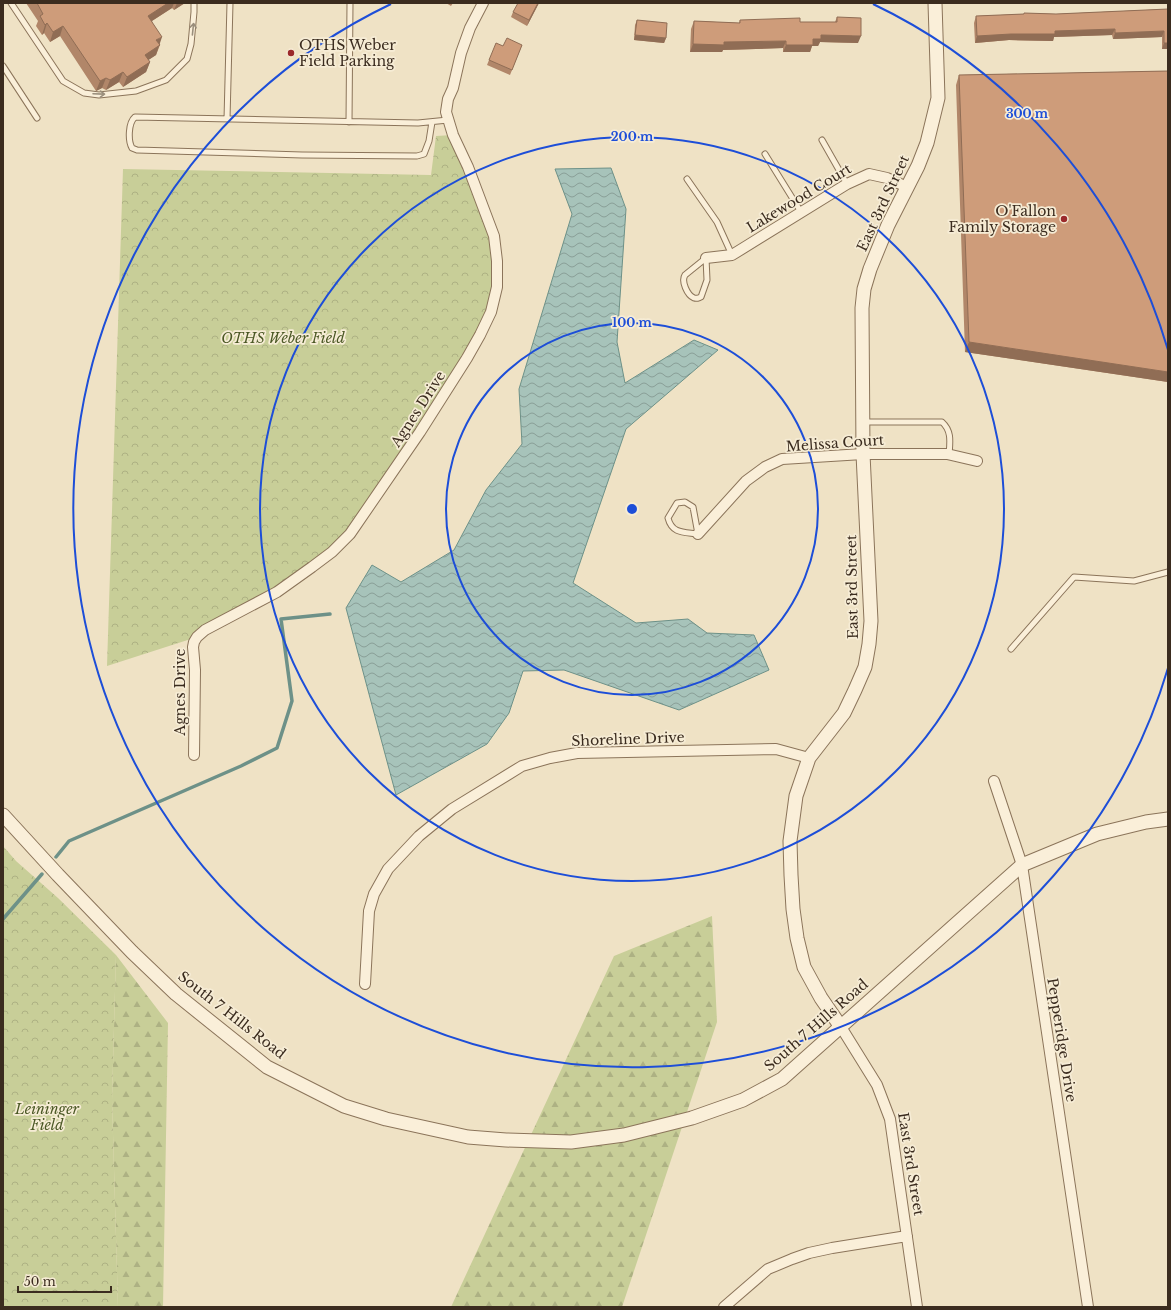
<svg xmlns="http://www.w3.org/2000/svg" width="1171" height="1310" font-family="'Libre Baskerville',serif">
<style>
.forest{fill:url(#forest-firs)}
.park{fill:url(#park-crowns)}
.water{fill:url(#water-waves);stroke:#6d9188}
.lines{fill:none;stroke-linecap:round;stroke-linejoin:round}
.stream{stroke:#6d9188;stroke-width:3.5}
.service-casing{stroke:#8b745a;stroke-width:7}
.minor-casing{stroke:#8b745a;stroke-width:12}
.tertiary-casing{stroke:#8b745a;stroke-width:15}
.service{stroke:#faefd9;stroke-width:5}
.minor{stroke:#faefd9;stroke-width:10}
.tertiary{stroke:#faefd9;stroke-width:13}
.wall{fill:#b18669}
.shaded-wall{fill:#906d55}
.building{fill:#ce9c7a;stroke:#906d55}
.oneway{stroke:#9a8e7c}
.ring{fill:none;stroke:#1d4ed8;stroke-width:2}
.poi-dot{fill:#9b292b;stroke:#f6ecd5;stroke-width:1.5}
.labels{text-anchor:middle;stroke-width:3.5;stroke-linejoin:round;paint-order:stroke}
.poi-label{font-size:14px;fill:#3b2c1f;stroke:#f6ecd5;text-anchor:start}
.street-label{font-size:14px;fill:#3b2c1f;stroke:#f6ecd5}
.park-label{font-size:14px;font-style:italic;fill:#4b5825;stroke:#f6ecd5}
.centre{fill:#1d4ed8;stroke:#f6ecd5;stroke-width:2}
.ring-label{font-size:12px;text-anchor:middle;font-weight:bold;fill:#1d4ed8;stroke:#f6ecd5;stroke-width:3.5;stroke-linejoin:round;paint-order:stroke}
</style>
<defs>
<pattern id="forest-firs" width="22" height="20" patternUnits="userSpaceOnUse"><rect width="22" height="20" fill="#c8ce98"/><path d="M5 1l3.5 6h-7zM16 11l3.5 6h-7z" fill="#adb183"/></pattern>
<pattern id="park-crowns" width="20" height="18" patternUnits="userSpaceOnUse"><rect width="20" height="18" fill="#c8ce98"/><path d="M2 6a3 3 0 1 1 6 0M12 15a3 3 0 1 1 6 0" fill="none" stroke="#adb183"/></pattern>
<pattern id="water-waves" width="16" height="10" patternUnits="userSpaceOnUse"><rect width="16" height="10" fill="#a7c3ba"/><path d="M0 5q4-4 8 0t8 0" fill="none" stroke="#899f97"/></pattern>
</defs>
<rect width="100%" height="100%" fill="#efe2c5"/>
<!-- forest -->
<path class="forest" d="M 712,916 L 717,1022 L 622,1307 L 451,1307 L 614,956 Z
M 116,955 L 168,1023 L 163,1307 L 118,1307 L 112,1100 Z"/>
<!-- park -->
<path class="park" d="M 453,135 L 486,213 L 497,287 L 480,335 L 332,552 L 197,637 L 107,666 L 123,169 L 431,175 L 436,136 Z
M 3,846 L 16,861 L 58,898 L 116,955 L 112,1100 L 118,1307 L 3,1307 Z"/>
<!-- water -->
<path class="water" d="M 611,168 L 626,209 L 617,342 L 625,383 L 694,340 L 718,350 L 626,429 L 573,583 L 636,623 L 688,619 L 707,633 L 754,635 L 769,670 L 679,710 L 564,670 L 523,671 L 509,713 L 487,744 L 396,795 L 346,608 L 372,565 L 401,582 L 454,550 L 486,490 L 522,444 L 519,389 L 572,214 L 555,169 Z"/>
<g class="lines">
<!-- stream -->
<path class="stream" d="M 56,857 L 69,841 L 241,766 L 277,748 L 292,701 L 281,619 L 330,614
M 3,919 L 42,874"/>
<!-- service casing -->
<g class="service-casing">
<path id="service" d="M 11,3 L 63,81 L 84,93 L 99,95 L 136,91 L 166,80 L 187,59 L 191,44 L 194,12 L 194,3
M 3,66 L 37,118
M 227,119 L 230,3
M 349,122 L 350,3
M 432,122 L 429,141 L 424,154 L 417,156 L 302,155 L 137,150 L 132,148 C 128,141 128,123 135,117 L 418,123 L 448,120
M 822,140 L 847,184
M 765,154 L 801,212
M 687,179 L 717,222 L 732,255
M 706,258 L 707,280 L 701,297 C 698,298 697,299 694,298 C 687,295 681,281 685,275 Z
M 864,422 L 942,422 C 952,431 950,442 949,455
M 685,502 L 693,507 L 698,534 C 684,532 672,534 668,518 L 677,503 Z
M 1011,649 L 1074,577 L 1134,581 L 1168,572"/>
</g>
<!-- minor casing -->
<g class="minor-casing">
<path id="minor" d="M 706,258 L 732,255 L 847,184 L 869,174 L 887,178 L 907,187
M 698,534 L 746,481 L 765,467 L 782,459 L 863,454 L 947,454 L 977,461
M 194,755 L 195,670 L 193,647 L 194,642 L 197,637 L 205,630 L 277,592 L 312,567 L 332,552 L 350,534 L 420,432 L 467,358 L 480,335 L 491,312 L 497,287 L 497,261 L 494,236 L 468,167 L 453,135 L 446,112 L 448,99 L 453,88 L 461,53 L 470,28 L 483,3
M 994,781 L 1022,865 L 1088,1307
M 365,984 L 369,911 L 374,894 L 388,869 L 419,836 L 452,809 L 522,766 L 550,758 L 577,753 L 776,749 L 809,758
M 841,1027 L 877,1085 L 890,1119 L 917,1307
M 724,1307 L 768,1269 L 792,1259 L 809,1253 L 832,1248 L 907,1236"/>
</g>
<!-- tertiary casing -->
<g class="tertiary-casing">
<path id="tertiary" d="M 3,815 L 58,875 L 132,952 L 176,994 L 267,1067 L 344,1106 L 386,1119 L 468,1137 L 506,1140 L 571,1142 L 624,1135 L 692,1118 L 743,1100 L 782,1079 L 1022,865 L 1097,834 L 1146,822 L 1168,819
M 841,1027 L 821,998 L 804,967 L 797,938 L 793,909 L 791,875 L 790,841 L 796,796 L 809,758 L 844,713 L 855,690 L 865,667 L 869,644 L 871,621 L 863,454 L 862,308 L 864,289 L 870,269 L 888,225 L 918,166 L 927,143 L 938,98 L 935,3"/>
</g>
<!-- service -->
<use href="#service" class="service"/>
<!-- minor -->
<use href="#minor" class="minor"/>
<!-- tertiary -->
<use href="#tertiary" class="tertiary"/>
</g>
<!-- wall -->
<path class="wall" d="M 26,3 L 185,3 L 174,10 L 172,8 L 152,21 L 160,45 L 156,55 L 148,60 L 150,62 L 146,72 L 123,87 L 119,82 L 106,90 L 102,88 L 96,91 L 60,36 L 50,42 L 44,33 L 42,35 L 36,26 L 38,21 Z
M 446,3 L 453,3 L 451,6 Z
M 539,3 L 527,26 L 511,17 L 513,12 Z
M 1168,9 L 1168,49 L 1162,49 L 1162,37 L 1113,39 L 1112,35 L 1054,37 L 1053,41 L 1009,40 L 975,43 L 974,23 L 976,16 L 1024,14 L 1024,13 L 1056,14 Z
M 837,17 L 858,43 L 820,42 L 818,46 L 812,46 L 810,52 L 783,52 L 783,48 L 723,50 L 722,52 L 690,52 L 691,29 L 694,21 L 739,23 L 740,20 L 800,22 L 835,22 Z
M 637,20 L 666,38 L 664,43 L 634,40 L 635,25 Z
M 522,45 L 510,75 L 487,65 L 489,60 L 503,46 Z
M 1168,71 L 1168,382 L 965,352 L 956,85 L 959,75 Z"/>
<!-- shaded-wall -->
<path class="shaded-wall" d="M 168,3 L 174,3 L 172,8 L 144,26 L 148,16 Z
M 177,3 L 185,3 L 174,10 Z
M 538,3 L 539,3 L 527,26 L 529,20 Z
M 47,23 L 44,33 L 42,35 L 45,25 Z
M 63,26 L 60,36 L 50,42 L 53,32 Z
M 1115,29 L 1112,35 L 1054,37 L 1053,41 L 1009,40 L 975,43 L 977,36 L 1055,31 Z
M 1164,31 L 1162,37 L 1113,39 L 1115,33 Z
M 635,35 L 666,38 L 664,43 L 634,40 Z
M 821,35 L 861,36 L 858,43 L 820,42 L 818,46 L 812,46 L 810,52 L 783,52 L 786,45 L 813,39 Z
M 162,37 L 156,55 L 141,65 L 145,55 L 156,40 Z
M 786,41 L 783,48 L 723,50 L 722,52 L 690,52 L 693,44 L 724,42 Z
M 1164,43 L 1168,43 L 1168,49 L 1162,49 Z
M 150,62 L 146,72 L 123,87 L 127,77 Z
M 123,72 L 119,82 L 106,90 L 110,80 Z
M 106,78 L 102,88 L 96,91 L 100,81 Z
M 969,342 L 1168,372 L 1168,382 L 965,352 Z"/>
<!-- building -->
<path class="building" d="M 37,3 L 168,3 L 148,16 L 162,37 L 156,40 L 160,45 L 145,55 L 150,62 L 127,77 L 123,72 L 110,80 L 106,78 L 100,81 L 63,26 L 53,32 L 47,23 L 45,25 L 40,16 L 43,14 Z
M 518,3 L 538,3 L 529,20 L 513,12 Z
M 1168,9 L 1168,43 L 1164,43 L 1164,31 L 1115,33 L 1115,29 L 1055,31 L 1055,34 L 1011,34 L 977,36 L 976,16 L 1024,14 L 1024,13 L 1056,14 Z
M 837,17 L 861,18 L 861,36 L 821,35 L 821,39 L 813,39 L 813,45 L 786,45 L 786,41 L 724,42 L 724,45 L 693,44 L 694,21 L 740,23 L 740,20 L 800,18 L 800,22 L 837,22 Z
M 637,20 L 667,23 L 666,38 L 635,35 Z
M 507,38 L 522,45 L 512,70 L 489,60 L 496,43 L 503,46 Z
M 1168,71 L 1168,372 L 969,342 L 959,75 Z"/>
<!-- one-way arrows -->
<defs><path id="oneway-shaft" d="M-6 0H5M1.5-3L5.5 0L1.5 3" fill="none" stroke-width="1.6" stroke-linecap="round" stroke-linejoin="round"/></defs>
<g class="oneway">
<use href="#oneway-shaft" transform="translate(193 29) rotate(-84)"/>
<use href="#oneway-shaft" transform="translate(99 94) rotate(2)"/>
</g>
<!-- distance rings -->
<g class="ring">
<circle cx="632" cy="509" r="186"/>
<circle cx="632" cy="509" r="372"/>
<path d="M1168 668A559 559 0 1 1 391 4M873 4A559 559 0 0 1 1168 350"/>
</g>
<!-- markers -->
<g class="poi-dot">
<circle cx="291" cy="53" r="4"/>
<circle cx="1064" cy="219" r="4"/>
</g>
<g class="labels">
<!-- poi labels -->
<g class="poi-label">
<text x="299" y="50">OTHS Weber<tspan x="299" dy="16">Field Parking</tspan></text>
<text x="1056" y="216" text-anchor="end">O'Fallon<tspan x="1056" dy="16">Family Storage</tspan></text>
</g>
<!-- street labels -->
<g class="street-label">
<text transform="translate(799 198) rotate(-31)" y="5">Lakewood Court</text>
<text transform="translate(883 203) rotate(-65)" y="5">East 3rd Street</text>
<text transform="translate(418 409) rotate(-57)" y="5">Agnes Drive</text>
<text transform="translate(835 443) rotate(-4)" y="5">Melissa Court</text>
<text transform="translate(852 587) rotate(-91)" y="5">East 3rd Street</text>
<text transform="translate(180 692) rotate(-90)" y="5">Agnes Drive</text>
<text transform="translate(628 739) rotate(-2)" y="5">Shoreline Drive</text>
<text transform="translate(232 1015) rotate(38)" y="5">South 7 Hills Road</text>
<text transform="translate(816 1025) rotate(-41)" y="5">South 7 Hills Road</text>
<text transform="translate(1062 1040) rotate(81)" y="5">Pepperidge Drive</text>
<text transform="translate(911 1164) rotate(81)" y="5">East 3rd Street</text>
</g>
<!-- park labels -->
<g class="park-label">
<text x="283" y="343">OTHS Weber Field</text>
<text x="47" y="1114">Leininger<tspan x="47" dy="16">Field</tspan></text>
</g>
</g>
<circle cx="632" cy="509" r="6" class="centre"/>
<g class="ring-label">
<text x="1027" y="118">300 m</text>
<text x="632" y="141">200 m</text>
<text x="632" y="327">100 m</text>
</g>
<!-- border -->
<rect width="1171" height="1310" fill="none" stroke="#3b2c1f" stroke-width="8"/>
<!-- scale -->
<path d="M18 1286v6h93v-6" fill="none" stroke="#3b2c1f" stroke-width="2"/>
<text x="24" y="1286" font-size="12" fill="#3b2c1f" stroke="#f6ecd5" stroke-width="3" paint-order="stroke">50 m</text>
</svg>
